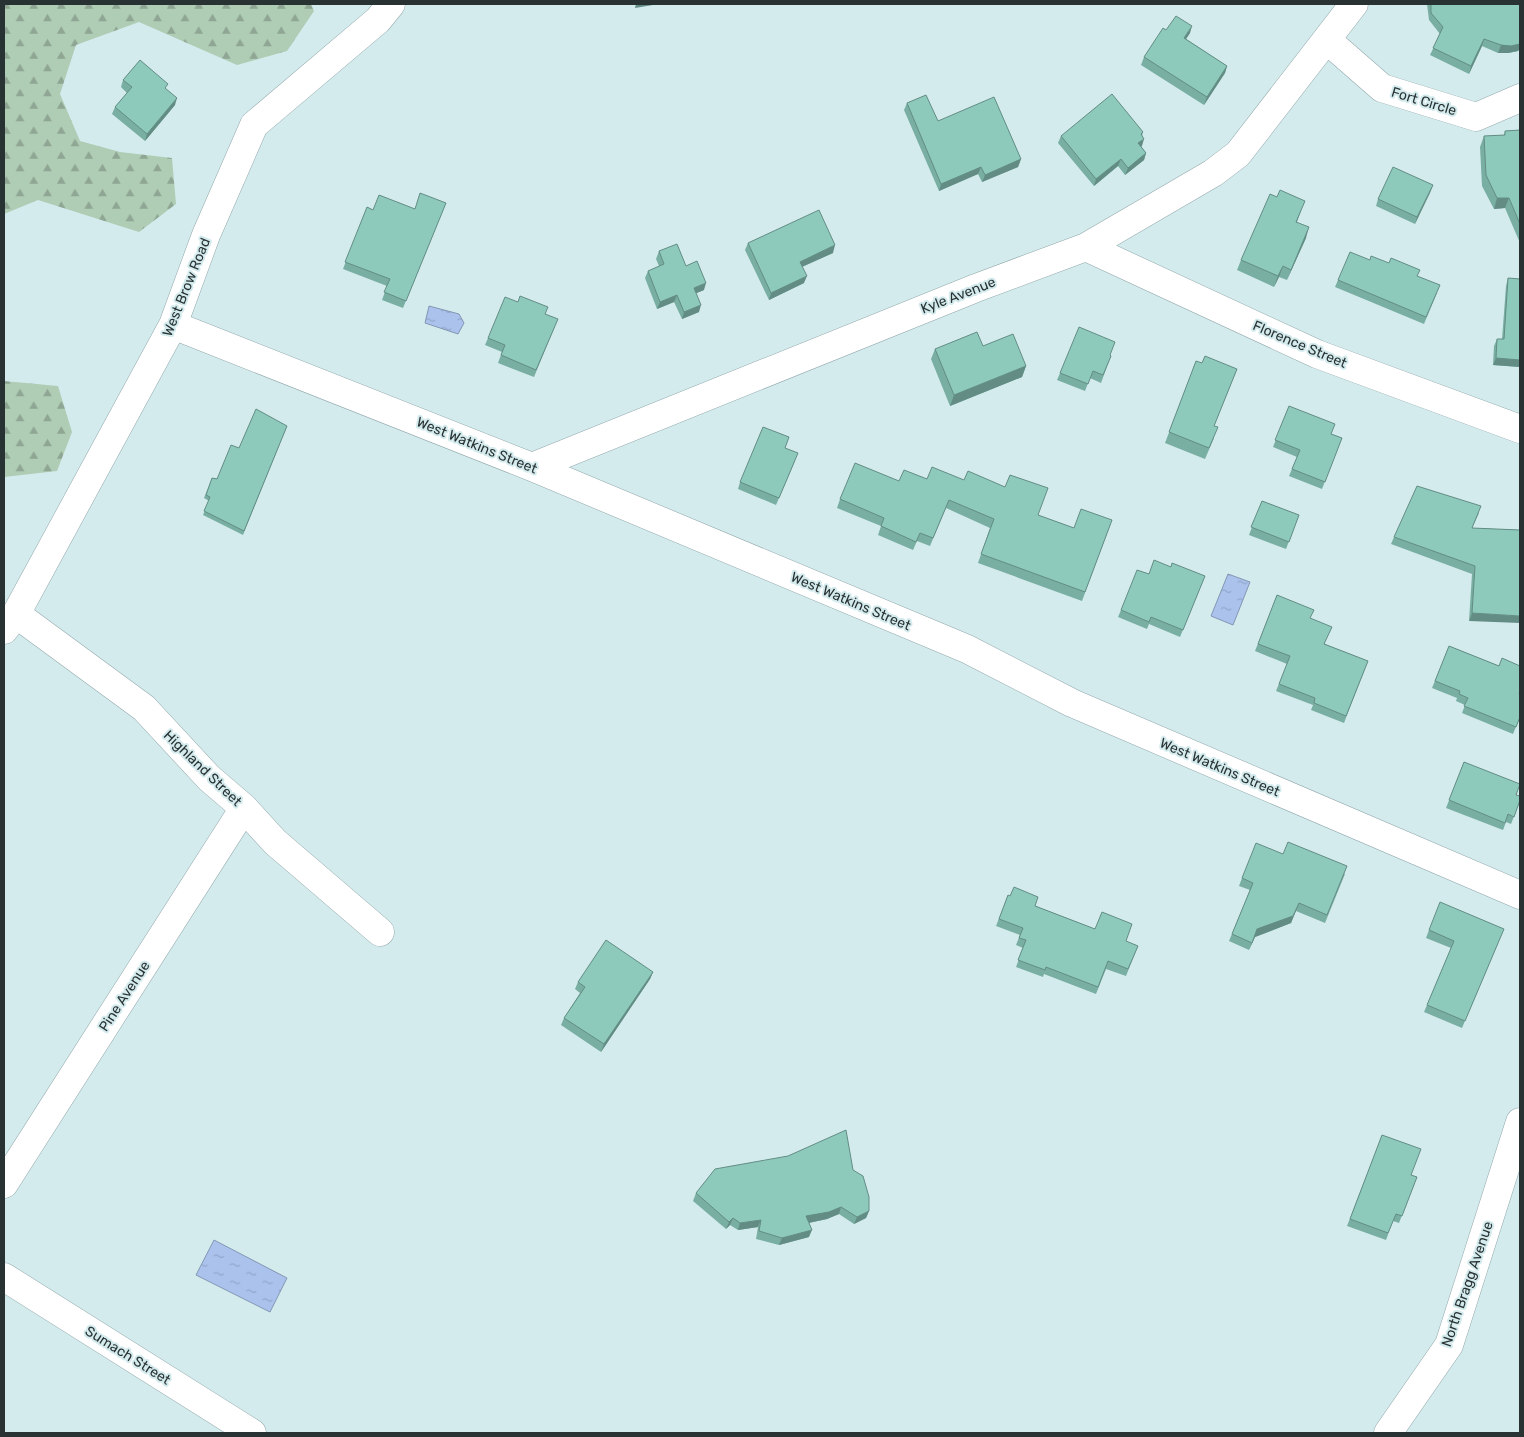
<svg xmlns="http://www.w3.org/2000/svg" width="1524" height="1437" font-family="Rubik,sans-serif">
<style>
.forest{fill:url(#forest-firs)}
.water{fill:url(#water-ripples);stroke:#8397b4}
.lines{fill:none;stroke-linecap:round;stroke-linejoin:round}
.minor-casing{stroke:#93a9ac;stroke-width:29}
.minor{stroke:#fff;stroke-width:28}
.wall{fill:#79aea2}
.shaded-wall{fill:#638d84}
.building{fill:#8dcabc;stroke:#638d84}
.labels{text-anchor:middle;stroke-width:4;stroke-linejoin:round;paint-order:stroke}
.street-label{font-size:14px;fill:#293233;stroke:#d4ebee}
</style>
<defs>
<pattern id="forest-firs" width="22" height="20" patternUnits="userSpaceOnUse" patternTransform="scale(1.25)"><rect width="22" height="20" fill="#afccb4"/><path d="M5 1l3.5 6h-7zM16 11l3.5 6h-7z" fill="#8ea693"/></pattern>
<pattern id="water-ripples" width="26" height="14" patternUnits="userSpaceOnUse" patternTransform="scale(1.25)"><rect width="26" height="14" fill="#aac2ec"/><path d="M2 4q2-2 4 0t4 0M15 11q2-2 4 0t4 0" fill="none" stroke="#92a7cb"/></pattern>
</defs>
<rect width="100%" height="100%" fill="#d4ebee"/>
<!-- forest -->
<path class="forest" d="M 4,4 L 311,4 L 314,11 L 287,51 L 237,65 L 139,22 L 76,45 L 60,94 L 80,141 L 120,152 L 172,158 L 176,204 L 139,232 L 38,200 L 4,214 Z
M 4,381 L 58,386 L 72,432 L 57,471 L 4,477 Z"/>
<!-- water -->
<path class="water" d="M 429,306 L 459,314 L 464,323 L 458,334 L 425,323 Z
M 1228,574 L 1250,582 L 1233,625 L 1211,616 Z
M 214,1240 L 287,1278 L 270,1312 L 196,1275 Z"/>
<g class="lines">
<!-- minor casing -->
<g class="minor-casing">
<path id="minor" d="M 1327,40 L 1382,88 L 1476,117 L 1520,98
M 1086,247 L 1317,354 L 1520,429
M 173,325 L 532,467 L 967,649 L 1072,703 L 1520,895
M 532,467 L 976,288 L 1086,247 L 1213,173 L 1238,154 L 1354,4
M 16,614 L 144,708 L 209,778 L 244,808 L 275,842 L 380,932
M 4,630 L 16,614 L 173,325 L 206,235 L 254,125 L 378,20 L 391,4
M 4,1184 L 244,808
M 4,1277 L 252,1433
M 1388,1433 L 1449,1345 L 1520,1122"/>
</g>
<!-- minor -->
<use href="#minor" class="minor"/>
</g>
<!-- wall -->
<path class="wall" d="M 1427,4 L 1520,4 L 1518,51 L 1508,53 L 1498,53 L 1482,46 L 1469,74 L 1430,55 L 1440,34 L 1429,20 Z
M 1166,30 L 1190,33 L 1186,39 L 1227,66 L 1225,73 L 1204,105 L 1141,65 L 1144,57 Z
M 123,80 L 166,89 L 175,105 L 145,141 L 112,114 L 115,107 L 127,93 L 121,87 Z
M 907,103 L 938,121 L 1021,159 L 1018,167 L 982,182 L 978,174 L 939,191 L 904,110 Z
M 1520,130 L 1520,243 L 1505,208 L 1494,209 L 1482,186 L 1480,147 L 1484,136 L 1504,135 L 1505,131 Z
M 1143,132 L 1142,136 L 1141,146 L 1146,153 L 1144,160 L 1125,175 L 1118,166 L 1094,186 L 1058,143 L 1061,136 Z
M 1433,185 L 1415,224 L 1376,206 L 1378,199 Z
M 446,203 L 403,308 L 382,300 L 387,286 L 343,269 L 367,207 L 373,210 L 415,209 Z
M 1301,211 L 1297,222 L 1306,238 L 1287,280 L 1279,277 L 1274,287 L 1237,270 L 1241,260 Z
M 748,243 L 833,253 L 802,267 L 804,283 L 769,300 L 745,250 Z
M 659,251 L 686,266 L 704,290 L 696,293 L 699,312 L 682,319 L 674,302 L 657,309 L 645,278 L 648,271 L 659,266 L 656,259 Z
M 1370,260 L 1418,276 L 1437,293 L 1424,324 L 1335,287 L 1338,280 Z
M 1508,278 L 1520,279 L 1520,367 L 1493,365 L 1494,346 L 1497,339 L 1502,339 L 1506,286 Z
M 545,314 L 555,326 L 534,377 L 498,363 L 502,352 L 485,345 L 488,338 Z
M 983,346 L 1026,366 L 1022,377 L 950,406 L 931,359 L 935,349 Z
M 1110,356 L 1111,356 L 1101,383 L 1090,378 L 1085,391 L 1057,380 L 1060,373 Z
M 1196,361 L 1202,363 L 1237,369 L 1214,426 L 1214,438 L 1205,459 L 1165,443 Z
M 1289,406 L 1331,434 L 1342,438 L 1322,489 L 1289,476 L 1297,457 L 1273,447 Z
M 287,426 L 243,535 L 203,515 L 209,501 L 204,498 L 212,478 L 217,479 L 239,448 Z
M 785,448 L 795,461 L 776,505 L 738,489 L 740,482 Z
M 927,479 L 1038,515 L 1074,528 L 1112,520 L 1082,601 L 978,563 L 990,528 L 946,508 L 930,546 L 917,541 L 913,550 L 878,535 L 881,526 L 837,508 L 840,499 L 899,481 Z
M 1262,501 L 1299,515 L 1286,549 L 1249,535 Z
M 1479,513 L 1472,528 L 1520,530 L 1469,621 L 1472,574 L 1391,544 L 1394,537 Z
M 1171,567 L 1205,576 L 1180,637 L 1149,624 L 1147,629 L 1118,617 L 1121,610 L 1149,574 Z
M 1277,595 L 1310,618 L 1325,644 L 1368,661 L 1344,723 L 1311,710 L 1313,705 L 1276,691 L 1287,664 L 1255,651 Z
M 1449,646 L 1499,666 L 1520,666 L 1520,692 L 1519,694 L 1520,717 L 1513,734 L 1462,713 L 1465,705 L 1456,701 L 1457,698 L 1432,688 Z
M 1464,762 L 1516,795 L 1519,804 L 1511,824 L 1506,822 L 1503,830 L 1446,808 Z
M 1283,854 L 1345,874 L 1325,923 L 1296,911 L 1291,923 L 1255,937 L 1249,950 L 1229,941 L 1250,890 L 1239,886 L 1242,878 Z
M 1008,895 L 1138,946 L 1126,976 L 1106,969 L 1096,994 L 1044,974 L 1043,977 L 1016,967 L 1023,948 L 1016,945 L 1020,935 L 996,926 Z
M 1429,930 L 1501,936 L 1462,1028 L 1424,1012 L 1451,948 L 1426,938 Z
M 653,972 L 650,979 L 601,1052 L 561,1025 L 564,1018 L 580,993 L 575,989 L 578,982 Z
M 1382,1135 L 1411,1175 L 1417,1177 L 1399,1223 L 1393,1221 L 1386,1240 L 1347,1226 Z
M 853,1170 L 869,1211 L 866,1218 L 854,1224 L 839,1214 L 827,1219 L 809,1223 L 809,1237 L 779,1245 L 756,1239 L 758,1227 L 738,1230 L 730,1225 L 726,1229 L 693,1201 L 696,1193 Z"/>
<!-- shaded-wall -->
<path class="shaded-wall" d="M 636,4 L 659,4 L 635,8 Z
M 1192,26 L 1190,33 L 1182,45 L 1184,38 Z
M 1484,39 L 1482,46 L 1469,74 L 1471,66 Z
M 1520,44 L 1520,49 L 1518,51 L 1508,53 L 1498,53 L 1501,45 Z
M 1227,66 L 1225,73 L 1204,105 L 1207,97 Z
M 177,98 L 175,105 L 145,141 L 147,134 Z
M 1144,139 L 1142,146 L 1136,150 L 1138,143 Z
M 1146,153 L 1144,160 L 1125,175 L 1128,168 Z
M 1021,159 L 1018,167 L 982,182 L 985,175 Z
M 1121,159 L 1118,166 L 1094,186 L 1096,179 Z
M 981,167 L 978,174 L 939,191 L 941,184 Z
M 1433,185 L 1430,193 L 1415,224 L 1417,217 Z
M 1497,198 L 1509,198 L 1505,208 L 1494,209 Z
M 1309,227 L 1306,238 L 1287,280 L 1291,270 Z
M 835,245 L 833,253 L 797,269 L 800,262 Z
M 1283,266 L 1279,277 L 1274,287 L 1278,276 Z
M 807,276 L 804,283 L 769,300 L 771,293 Z
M 706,283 L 704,290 L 692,295 L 694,288 Z
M 677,295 L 674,302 L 657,309 L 660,302 Z
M 701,305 L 699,312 L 682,319 L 684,312 Z
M 1496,358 L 1520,360 L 1520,367 L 1493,365 Z
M 1026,366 L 1022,377 L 950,406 L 954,395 Z
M 1472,613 L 1520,616 L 1520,623 L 1469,621 Z
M 1299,903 L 1291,923 L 1255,937 L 1249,950 L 1257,929 Z
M 653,972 L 650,979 L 601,1052 L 604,1044 Z
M 841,1207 L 839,1214 L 827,1219 L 803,1224 L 806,1216 Z
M 869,1211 L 866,1218 L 854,1224 L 857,1217 Z
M 733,1218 L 730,1225 L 726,1229 L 729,1222 Z
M 761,1220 L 758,1227 L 738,1230 L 740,1223 Z
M 812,1230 L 809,1237 L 779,1245 L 782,1238 Z"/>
<!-- building -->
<path class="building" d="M 1431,4 L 1520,4 L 1520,44 L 1511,46 L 1501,45 L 1484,39 L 1471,66 L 1433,48 L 1443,27 L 1431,13 Z
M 1176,16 L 1192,26 L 1184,38 L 1227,66 L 1207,97 L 1144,57 L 1163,28 L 1166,30 Z
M 140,60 L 168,84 L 165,88 L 177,98 L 147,134 L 115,107 L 132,87 L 123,80 Z
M 1112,94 L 1143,132 L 1141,134 L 1144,139 L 1138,143 L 1146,153 L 1128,168 L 1121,159 L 1096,179 L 1061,136 Z
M 926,95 L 938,121 L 994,97 L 1021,159 L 985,175 L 981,167 L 941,184 L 907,103 Z
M 1520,130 L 1520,224 L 1509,198 L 1497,198 L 1486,175 L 1484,136 L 1505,135 L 1505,131 Z
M 1393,167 L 1433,185 L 1417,217 L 1378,199 Z
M 1280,190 L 1305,201 L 1296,222 L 1309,227 L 1291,270 L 1283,266 L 1278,276 L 1241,260 L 1270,194 L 1277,197 Z
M 420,193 L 446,203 L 406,301 L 384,292 L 390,279 L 345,262 L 367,207 L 373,210 L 379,195 L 415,209 Z
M 819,210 L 835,245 L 800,262 L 807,276 L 771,293 L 748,243 Z
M 677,244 L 686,266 L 697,261 L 706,283 L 694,288 L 701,305 L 684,312 L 677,295 L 660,302 L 648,271 L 664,264 L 659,251 Z
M 1350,252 L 1370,260 L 1371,256 L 1389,263 L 1391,258 L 1420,270 L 1417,276 L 1440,285 L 1426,317 L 1338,280 Z
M 1508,278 L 1520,279 L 1520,360 L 1496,358 L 1497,339 L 1504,339 Z
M 520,296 L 548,307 L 545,314 L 558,319 L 536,370 L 501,355 L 505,345 L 488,338 L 505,297 L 518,302 Z
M 1079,327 L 1115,342 L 1110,355 L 1111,356 L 1103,375 L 1093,371 L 1088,384 L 1060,373 Z
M 977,332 L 983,346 L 1013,334 L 1026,366 L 954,395 L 935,349 Z
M 1205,356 L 1237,369 L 1214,426 L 1218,427 L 1209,448 L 1169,432 L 1196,361 L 1202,363 Z
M 1289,406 L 1335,424 L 1331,434 L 1342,438 L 1325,482 L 1292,469 L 1300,450 L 1275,440 Z
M 256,409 L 287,426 L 244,531 L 204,511 L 210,497 L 206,495 L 212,478 L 217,479 L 231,445 L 239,448 Z
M 763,427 L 789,437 L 785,448 L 798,453 L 779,498 L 740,482 Z
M 855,463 L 899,481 L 904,470 L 927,479 L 932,467 L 964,480 L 968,471 L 1005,487 L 1010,475 L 1048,488 L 1038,515 L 1074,528 L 1081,509 L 1112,520 L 1085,592 L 981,554 L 994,519 L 949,500 L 933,538 L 920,533 L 916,542 L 881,526 L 884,518 L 840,499 Z
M 1417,486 L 1481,506 L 1472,528 L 1520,530 L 1520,616 L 1472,613 L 1475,566 L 1394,537 Z
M 1262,501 L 1299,515 L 1289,542 L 1251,527 Z
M 1154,560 L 1171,567 L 1172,563 L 1205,576 L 1183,630 L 1151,617 L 1149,622 L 1121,610 L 1137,570 L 1149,574 Z
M 1277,595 L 1314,610 L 1310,618 L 1332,627 L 1324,644 L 1368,661 L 1346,716 L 1314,703 L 1315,698 L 1279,684 L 1290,656 L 1258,644 Z
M 1449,646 L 1499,666 L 1502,658 L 1520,666 L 1520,691 L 1519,694 L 1520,695 L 1520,717 L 1516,727 L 1464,706 L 1468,698 L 1459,694 L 1460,691 L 1435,681 Z
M 1464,762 L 1520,784 L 1516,795 L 1520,796 L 1520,800 L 1514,817 L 1508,814 L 1505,823 L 1449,800 Z
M 1288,842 L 1347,866 L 1327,915 L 1299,903 L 1293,916 L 1257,929 L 1252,943 L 1232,934 L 1253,883 L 1242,878 L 1256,843 L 1283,854 Z
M 1014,887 L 1038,897 L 1035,906 L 1095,929 L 1102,912 L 1132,924 L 1126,941 L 1138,946 L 1128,969 L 1108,961 L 1098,987 L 1046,967 L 1045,970 L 1018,960 L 1026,940 L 1019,938 L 1023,928 L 999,919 L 1008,895 L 1010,896 Z
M 1440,902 L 1504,929 L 1465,1021 L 1427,1005 L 1454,941 L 1429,930 Z
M 606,940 L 653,972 L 604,1044 L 564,1018 L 585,987 L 578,982 Z
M 846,1130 L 853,1170 L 863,1176 L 869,1197 L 869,1211 L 857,1217 L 841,1207 L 829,1212 L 806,1216 L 812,1230 L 782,1238 L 759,1231 L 761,1220 L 740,1223 L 733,1218 L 729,1222 L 696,1193 L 715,1169 L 788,1156 Z
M 1382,1135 L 1421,1149 L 1411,1175 L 1417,1177 L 1402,1216 L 1396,1214 L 1388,1233 L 1350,1219 Z"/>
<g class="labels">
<!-- street labels -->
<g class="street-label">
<text transform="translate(1424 101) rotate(17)" y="5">Fort Circle</text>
<text transform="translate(186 287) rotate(-68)" y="5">West Brow Road</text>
<text transform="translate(958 295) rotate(-21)" y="5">Kyle Avenue</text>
<text transform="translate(1300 344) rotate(23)" y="5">Florence Street</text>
<text transform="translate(477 445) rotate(22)" y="5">West Watkins Street</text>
<text transform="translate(851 601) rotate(23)" y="5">West Watkins Street</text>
<text transform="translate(1220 767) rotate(23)" y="5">West Watkins Street</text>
<text transform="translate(203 768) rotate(44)" y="5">Highland Street</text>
<text transform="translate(124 996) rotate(-57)" y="5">Pine Avenue</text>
<text transform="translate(1467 1284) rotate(-71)" y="5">North Bragg Avenue</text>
<text transform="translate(128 1355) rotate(32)" y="5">Sumach Street</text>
</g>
</g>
<!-- border -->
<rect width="1524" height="1437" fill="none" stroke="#293233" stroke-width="10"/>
</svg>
